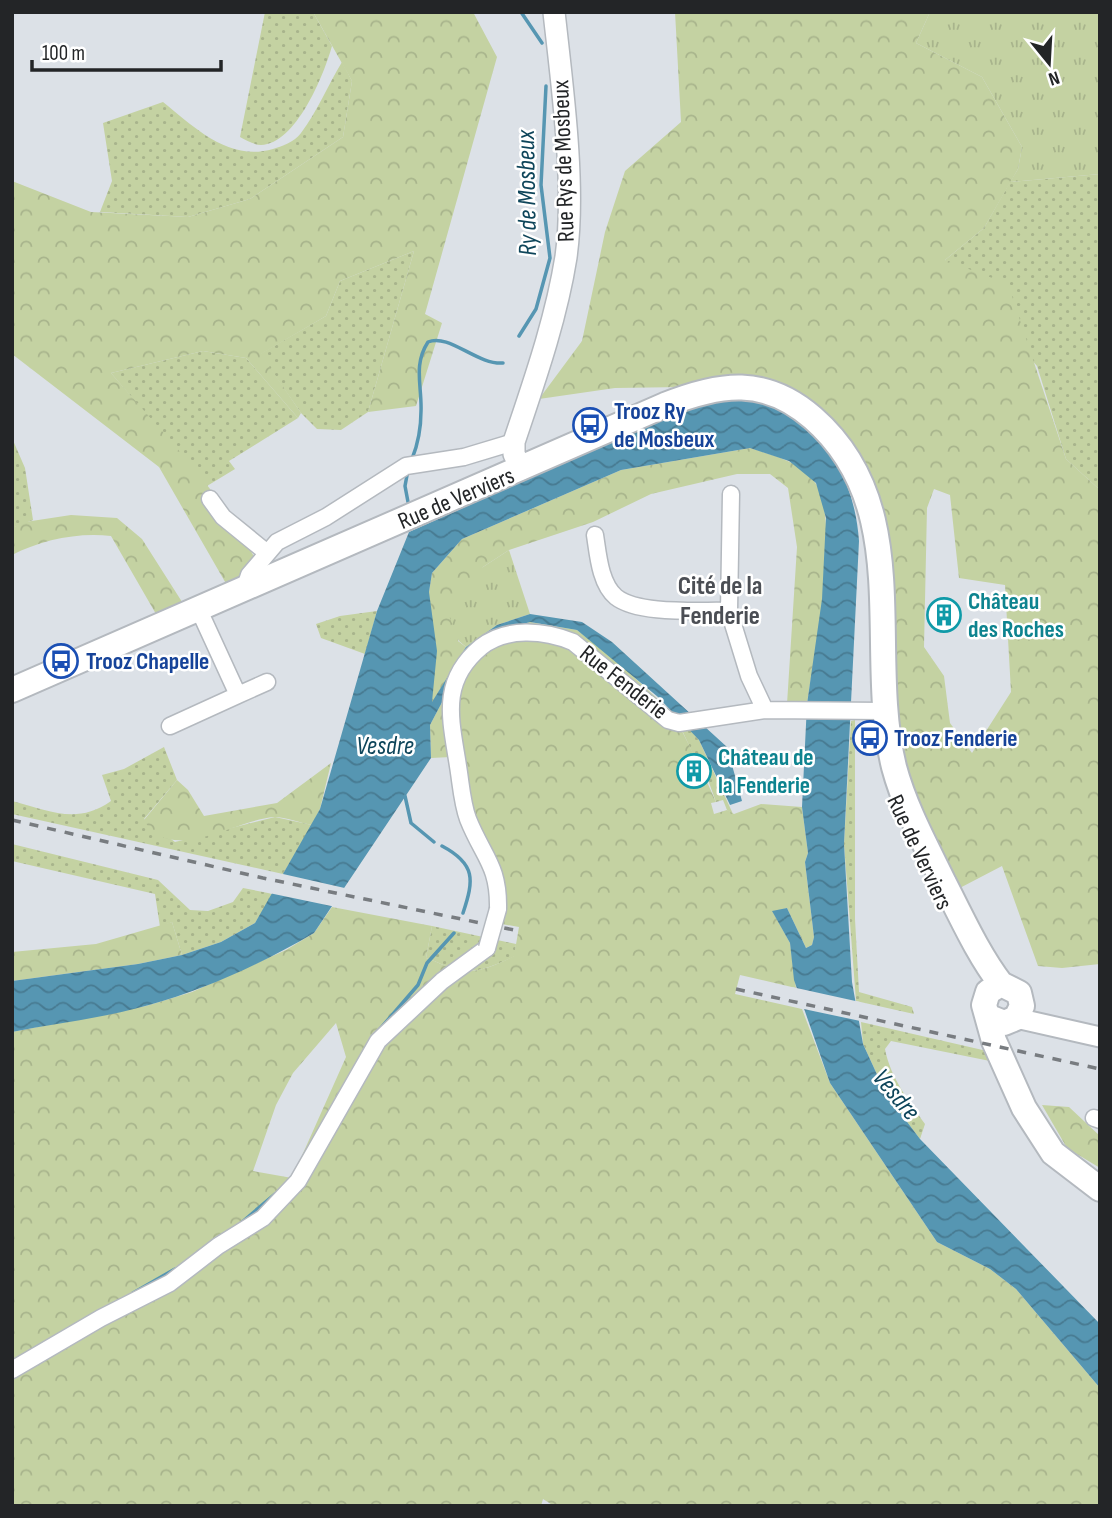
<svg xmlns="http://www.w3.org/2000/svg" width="1112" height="1518" font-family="'Sofia Sans Condensed',sans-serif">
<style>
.grass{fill:url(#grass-dots)}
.forest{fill:url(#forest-crowns);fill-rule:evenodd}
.park{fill:url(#park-tufts)}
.water{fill:url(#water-waves)}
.pier{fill:#dce1e7}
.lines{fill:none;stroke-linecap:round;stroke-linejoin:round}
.stream{stroke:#5696b2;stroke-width:3.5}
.minor-casing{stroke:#b4b9bf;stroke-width:19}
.tertiary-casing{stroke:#b4b9bf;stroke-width:23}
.secondary-casing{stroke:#b4b9bf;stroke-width:24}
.primary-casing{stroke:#b4b9bf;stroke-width:28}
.minor{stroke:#fff;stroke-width:16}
.tertiary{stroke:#fff;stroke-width:19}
.secondary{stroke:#fff;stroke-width:21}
.primary{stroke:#fff;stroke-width:24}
.rail{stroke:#787c80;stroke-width:3.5;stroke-dasharray:9 9;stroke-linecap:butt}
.minor-bridge-casing{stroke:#b4b9bf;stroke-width:19;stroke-linecap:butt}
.minor-bridge{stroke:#fff;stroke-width:16}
.labels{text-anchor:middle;stroke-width:5;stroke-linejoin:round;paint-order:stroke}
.street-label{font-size:24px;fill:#232527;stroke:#fff}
.transit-label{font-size:24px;font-weight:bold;fill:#164399;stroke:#fff;text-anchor:start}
.culture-label{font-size:24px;font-weight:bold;fill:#0d838f;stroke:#fff;text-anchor:start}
.water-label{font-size:26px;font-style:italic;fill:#0e455a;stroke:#fff}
.neighbourhood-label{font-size:26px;font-weight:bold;fill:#4b4e54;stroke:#fff}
</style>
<defs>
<pattern id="grass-dots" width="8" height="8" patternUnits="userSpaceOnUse" patternTransform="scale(1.75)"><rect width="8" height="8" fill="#c4d2a2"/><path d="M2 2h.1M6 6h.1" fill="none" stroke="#a8b48c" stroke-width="1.8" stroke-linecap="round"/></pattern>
<pattern id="forest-crowns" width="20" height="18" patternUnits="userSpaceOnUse" patternTransform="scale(1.75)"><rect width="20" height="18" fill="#c4d2a2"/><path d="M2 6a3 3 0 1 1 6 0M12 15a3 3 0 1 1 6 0" fill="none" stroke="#a8b48c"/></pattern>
<pattern id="park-tufts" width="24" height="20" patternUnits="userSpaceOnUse" patternTransform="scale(1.75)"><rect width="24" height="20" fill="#c4d2a2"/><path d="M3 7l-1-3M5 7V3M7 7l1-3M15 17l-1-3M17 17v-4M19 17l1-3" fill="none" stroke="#a8b48c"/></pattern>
<pattern id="water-waves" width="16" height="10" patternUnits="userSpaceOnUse" patternTransform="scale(1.75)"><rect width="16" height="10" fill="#5696b2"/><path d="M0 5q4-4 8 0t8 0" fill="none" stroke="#477a91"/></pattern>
</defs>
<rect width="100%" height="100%" fill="#dce1e7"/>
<!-- grass -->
<path class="grass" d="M 265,12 L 313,12 L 332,46 C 324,75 296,144 261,145 C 254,145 246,140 240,137 Z
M 342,62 L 352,81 L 343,137 L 250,199 L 188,217 L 100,212 L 112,181 L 103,123 L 163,102 C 194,127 229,162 273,149 C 283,146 294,142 301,133 C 317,112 328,85 342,62 Z
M 1100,174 L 1100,490 L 1066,459 L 1037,366 L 945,260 L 984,228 L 1010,182 Z
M 414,251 L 368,412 L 341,430 L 317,429 L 301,413 L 260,354 L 326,316 L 340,281 Z
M 203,351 L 246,358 L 298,418 L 229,461 L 235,469 L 207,486 L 111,373 Z
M 12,438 L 25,468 L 33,520 L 12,528 Z
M 377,611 L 365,654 L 321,638 L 316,624 L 340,616 Z
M 855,720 L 855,919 L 859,992 L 912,1007 L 914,1014 L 856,1001 L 844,844 L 851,721 Z
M 686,725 L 699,740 L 733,814 L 727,810 L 723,800 L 716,802 L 703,766 L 699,767 L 681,728 Z
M 164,747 L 177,780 L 144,819 L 175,842 L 275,817 L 312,825 L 283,874 L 12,814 L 12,801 C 50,811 77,825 111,801 L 102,775 L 124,769 Z
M 12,844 L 158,880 L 190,910 L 208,911 L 233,902 L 243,888 L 273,894 L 255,923 L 221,942 L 182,955 L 172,922 L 160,927 L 155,894 L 12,861 Z
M 432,926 L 516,944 L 515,956 C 496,965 474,976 453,969 C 444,966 436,961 426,958 Z
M 861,1022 L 987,1051 L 990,1061 L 891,1041 L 885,1049 C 890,1077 909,1101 925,1124 L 920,1139 L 886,1094 L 863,1044 Z"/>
<!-- forest -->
<path class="forest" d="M 313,12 L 473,12 L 497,57 L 425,314 L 442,323 L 416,406 L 368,412 L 414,251 L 340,281 L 326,316 L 261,354 L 301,413 L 298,418 L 246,358 L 203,351 L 111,373 C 164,435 227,497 261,571 L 228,587 L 159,467 L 12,354 L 12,181 L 91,212 L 188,217 L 250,199 L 343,137 L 352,81 Z
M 675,12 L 930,12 L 916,43 L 982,77 L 1022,147 L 1018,169 L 984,228 L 945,260 L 1008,284 L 1066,459 L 1100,490 L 1100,964 L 1062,968 L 1038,966 L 1002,866 L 954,891 L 910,794 L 889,717 L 884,523 L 866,466 L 818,411 L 773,380 L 737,378 L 684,387 L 615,388 L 539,399 L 582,341 L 605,232 L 625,171 L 681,122 ZM 934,489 L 950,495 L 959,578 L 1005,585 L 1011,692 L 972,753 L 950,723 L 944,676 L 924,647 L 927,508 Z
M 750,448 C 772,455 803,462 816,484 C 841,523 814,656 807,704 L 787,704 L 797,547 L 788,488 L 770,474 L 737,474 L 651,494 L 593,522 L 509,550 L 483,567 L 458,641 L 466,647 L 432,703 L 429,592 L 432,573 L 462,539 L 621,470 Z
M 71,515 L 117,518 L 142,539 L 184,605 L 156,614 L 111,536 C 78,532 41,540 12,555 L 12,528 L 25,522 Z
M 530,622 L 577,630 L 611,656 L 686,725 L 681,729 L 697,761 L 681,766 L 687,779 L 694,776 L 698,785 L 707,782 L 716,802 L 711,803 L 714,814 L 727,810 L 734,814 L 761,804 L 802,807 L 808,853 L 805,862 L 814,937 L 812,945 L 806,948 L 787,908 L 773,912 L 790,943 L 796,988 L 740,975 L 735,994 L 802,1009 L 830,1083 L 937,1242 L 990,1269 L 1016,1289 L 1100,1388 L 1100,1506 L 554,1506 L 543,1499 L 541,1506 L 12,1506 L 12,1032 L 146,1006 L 192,992 L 286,950 L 314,933 L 332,907 L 432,926 L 426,958 C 436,961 444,966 453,969 C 474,976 496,965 514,956 L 519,927 L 490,922 L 494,903 L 451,757 L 431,758 L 430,725 L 469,651 L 498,631 ZM 336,1023 L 346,1057 L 292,1178 L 253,1171 L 276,1105 L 293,1073 Z
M 331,763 L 320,809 L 312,825 C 300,823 286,817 274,817 C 234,820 170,866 144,820 L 177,780 L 188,790 L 204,816 L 277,803 Z
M 172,922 L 182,955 L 138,964 L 12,981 L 12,952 L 96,944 Z
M 1042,1105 L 1069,1107 L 1100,1136 L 1100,1168 L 1067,1148 Z"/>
<!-- park -->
<path class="park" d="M 930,12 L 1100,12 L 1100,174 L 1010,182 L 1018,169 L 1022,147 L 982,77 L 916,43 Z
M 509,550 L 530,614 L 497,625 L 466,647 L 459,641 L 446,608 L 483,567 Z"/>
<!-- water -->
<path class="water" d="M 735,397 C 757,402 783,406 802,421 C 838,451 856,496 859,541 L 844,844 L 852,982 L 863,1044 L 886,1094 L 920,1139 L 1100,1324 L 1100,1388 L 1016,1289 L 990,1269 L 937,1242 L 830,1083 L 794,980 L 790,943 L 772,911 L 787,908 L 806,948 L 812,945 L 814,937 L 805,862 L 808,853 L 802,807 L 807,704 L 822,599 L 826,518 L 816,483 L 789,461 L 750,448 L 621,470 L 462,539 L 432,573 L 429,592 L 437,651 L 432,702 L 466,647 L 497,625 L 530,614 L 582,622 L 612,642 L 727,747 L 742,801 L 730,805 L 699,740 L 658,697 L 577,630 L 530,622 L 498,631 L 469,651 L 430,725 L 431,758 L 314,933 C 263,963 206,989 149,1005 C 104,1018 57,1023 12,1032 L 12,981 L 138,964 L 182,955 L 221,942 L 255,923 L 320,809 L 377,611 L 409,532 L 684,409 Z"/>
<!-- pier -->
<path class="pier" d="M 279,874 L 283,874 L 349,889 L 336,907 L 269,893 Z
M 792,987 L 860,1002 L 865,1022 L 799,1008 Z"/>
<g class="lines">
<!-- stream -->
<path class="stream" d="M 521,12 L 542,43
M 519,336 L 536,309 L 550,258 L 541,185 L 546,86
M 412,459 C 418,444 421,428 421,411 C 422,386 413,365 428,342 C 449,333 477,365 503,363
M 408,502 L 405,486 L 408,470
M 405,796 L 411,823 L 434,842
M 442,846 C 476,864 474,880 463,913
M 380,1029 L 418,985 L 427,963 L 454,933
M 241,1223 L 275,1194
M 133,1293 L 175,1269"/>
<!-- minor casing -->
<g class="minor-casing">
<path id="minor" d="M 731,494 L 729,611 L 749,676 L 765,710
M 210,499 L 223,517 L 266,552
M 595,535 C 598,554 600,584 616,597 C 639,615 700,610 729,611
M 244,590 L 249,575 L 277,542 L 326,517 L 406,466 L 464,457 L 514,442
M 238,695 L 267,682
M 170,726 L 238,695 L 199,610
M 498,909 C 499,865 483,857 468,819 C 462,803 461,784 458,766 C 451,720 439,682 481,647 C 506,627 544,630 573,642 L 668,720 L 679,723 L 765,710 L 884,711
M 1094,1118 L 1100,1120
M 12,1370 L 101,1318 L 170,1283 L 218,1246 L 263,1218 L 298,1181 L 378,1041 L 442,981 L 487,948"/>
</g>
<!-- tertiary casing -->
<g class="tertiary-casing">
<path id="tertiary" d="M 1016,1018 L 1100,1037"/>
</g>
<!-- secondary casing -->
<g class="secondary-casing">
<path id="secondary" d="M 521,469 L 514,454 L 514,442 C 534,382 556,320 566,257 C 576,186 562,85 554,12"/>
</g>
<!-- primary casing -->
<g class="primary-casing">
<path id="primary" d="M 12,690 L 665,405 C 720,383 765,376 813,418 C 916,508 865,648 894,767 C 905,808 926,846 944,883 C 962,918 978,954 1001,984
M 989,1017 L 1004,1023 L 1016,1018 L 1022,1006 L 1019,993 L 1001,984 L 988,992 L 984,1005 L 994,1041 L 1024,1108 L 1053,1153 L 1100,1189"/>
</g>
<!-- minor -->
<use href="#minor" class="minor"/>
<!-- tertiary -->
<use href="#tertiary" class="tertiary"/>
<!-- secondary -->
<use href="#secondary" class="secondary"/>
<!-- primary -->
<use href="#primary" class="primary"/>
<!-- rail -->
<path class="rail" d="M 12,820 L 263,878 L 519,931
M 736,989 L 1100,1069"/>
<!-- minor-bridge casing -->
<g class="minor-bridge-casing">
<path id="minor-bridge" d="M 487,948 L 498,909"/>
</g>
<!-- minor-bridge -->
<use href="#minor-bridge" class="minor-bridge"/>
</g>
<!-- icons -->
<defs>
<g id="bus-ring" transform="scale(1.75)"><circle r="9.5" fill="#fff" stroke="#1a4fb4" stroke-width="1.5"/><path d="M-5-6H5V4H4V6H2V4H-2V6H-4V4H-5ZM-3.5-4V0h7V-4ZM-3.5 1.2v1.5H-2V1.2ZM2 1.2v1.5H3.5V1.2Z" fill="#1a4fb4"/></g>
<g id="building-ring" transform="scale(1.75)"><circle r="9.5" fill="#fff" stroke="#0f9aa8" stroke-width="1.5"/><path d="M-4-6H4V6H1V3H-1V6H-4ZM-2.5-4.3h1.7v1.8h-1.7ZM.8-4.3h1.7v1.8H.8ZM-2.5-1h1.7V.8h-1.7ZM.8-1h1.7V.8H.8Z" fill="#0f9aa8"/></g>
</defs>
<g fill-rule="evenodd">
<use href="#bus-ring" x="590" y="425"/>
<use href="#building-ring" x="944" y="615"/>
<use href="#bus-ring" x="61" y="661"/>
<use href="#bus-ring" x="870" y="738"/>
<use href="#building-ring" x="694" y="771"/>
</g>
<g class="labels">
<!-- street labels -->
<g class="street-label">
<text transform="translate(563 161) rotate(-92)" y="8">Rue Rys de Mosbeux</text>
<text transform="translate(456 498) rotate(-23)" y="8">Rue de Verviers</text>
<text transform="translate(624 682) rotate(38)" y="8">Rue Fenderie</text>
<text transform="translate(920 852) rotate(65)" y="8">Rue de Verviers</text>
</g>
<!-- transit labels -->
<g class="transit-label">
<text x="614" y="419">Trooz Ry<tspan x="614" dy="28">de Mosbeux</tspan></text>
<text x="86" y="669">Trooz Chapelle</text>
<text x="894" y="746">Trooz Fenderie</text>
</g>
<!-- culture labels -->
<g class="culture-label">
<text x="968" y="609">Château<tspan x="968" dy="28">des Roches</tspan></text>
<text x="718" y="765">Château de<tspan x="718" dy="28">la Fenderie</tspan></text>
</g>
<!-- water labels -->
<g class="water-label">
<text transform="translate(526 193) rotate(-91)" y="9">Ry de Mosbeux</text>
<text x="385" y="754">Vesdre</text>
<text transform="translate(897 1094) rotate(50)" y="9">Vesdre</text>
</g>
<!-- neighbourhood labels -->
<g class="neighbourhood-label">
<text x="720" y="594">Cité de la<tspan x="720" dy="30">Fenderie</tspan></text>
</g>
</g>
<!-- border -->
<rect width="1112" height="1518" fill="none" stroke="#232527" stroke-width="28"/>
<!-- north arrow -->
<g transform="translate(1049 63) rotate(162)" stroke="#ffffff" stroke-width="5" paint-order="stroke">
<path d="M0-5L12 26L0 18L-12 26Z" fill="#232527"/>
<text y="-10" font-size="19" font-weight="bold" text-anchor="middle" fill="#232527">N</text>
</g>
<!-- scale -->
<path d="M32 60v10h189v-10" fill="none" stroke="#232527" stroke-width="3.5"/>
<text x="42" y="60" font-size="21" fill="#232527" stroke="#ffffff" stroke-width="5" paint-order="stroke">100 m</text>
</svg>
